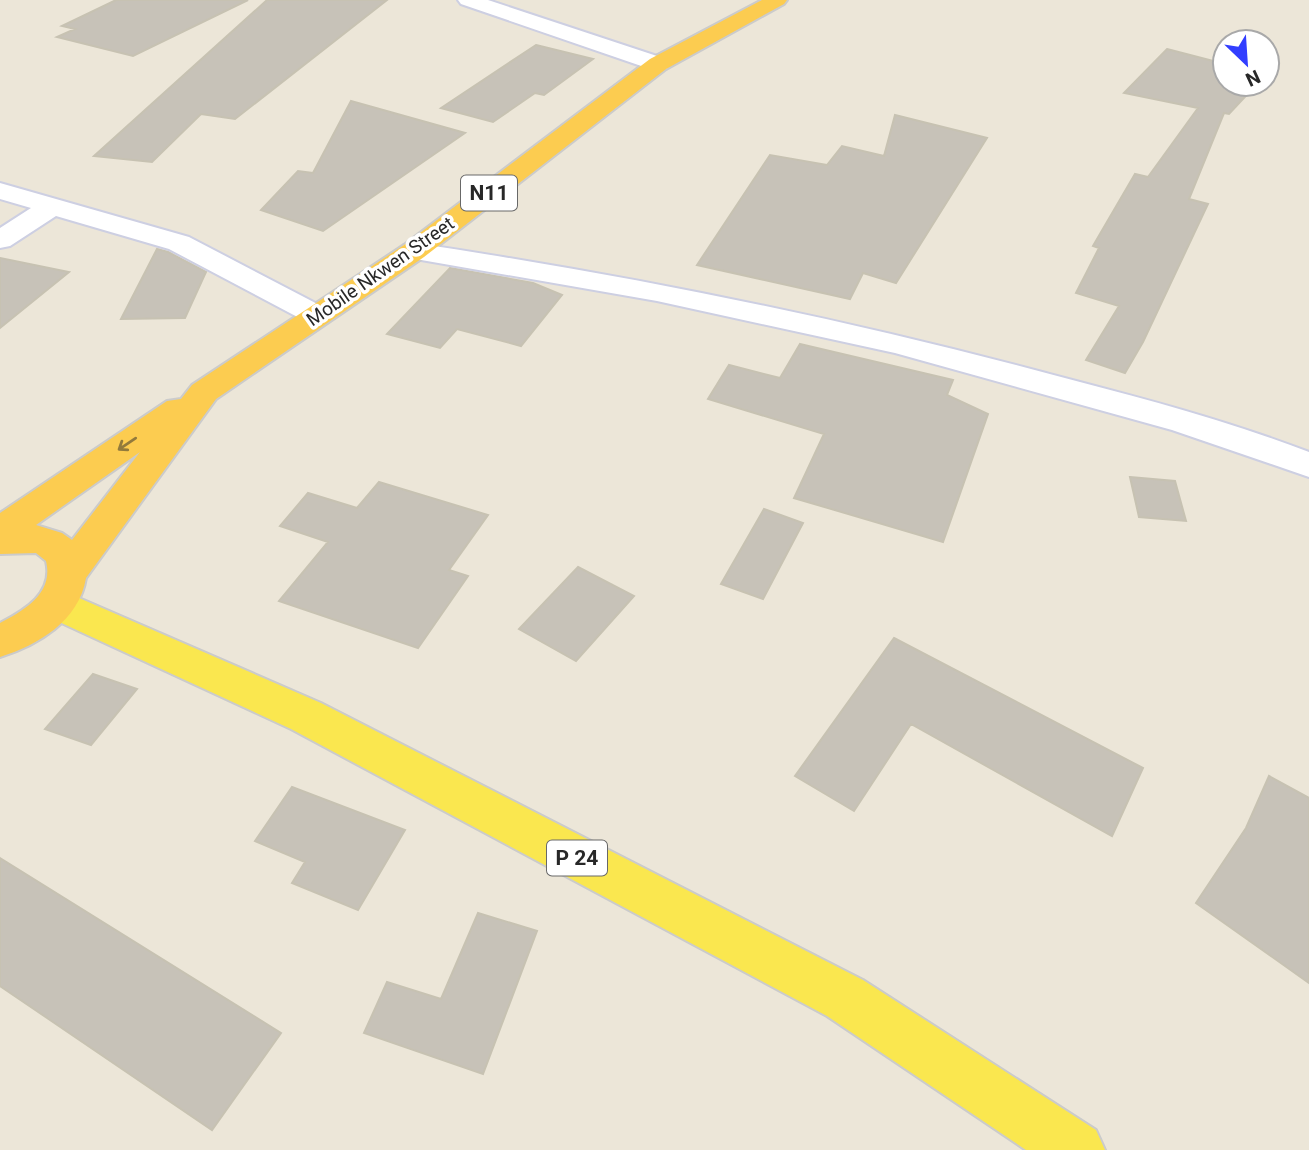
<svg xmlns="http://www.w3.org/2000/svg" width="1309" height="1150" font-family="Roboto,sans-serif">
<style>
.building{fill:#c7c2b8;stroke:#c7c2b2;stroke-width:2}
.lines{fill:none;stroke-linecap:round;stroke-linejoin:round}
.minor-casing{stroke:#cdcfe2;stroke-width:4}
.primary-casing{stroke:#cbcbcb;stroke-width:4}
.trunk-casing{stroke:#cbcbcb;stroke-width:4}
.minor{fill:#fff;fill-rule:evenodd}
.primary{fill:#fae74f;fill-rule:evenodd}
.trunk{fill:#fccc50;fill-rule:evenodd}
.oneway{stroke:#927a3c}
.labels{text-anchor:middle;stroke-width:7;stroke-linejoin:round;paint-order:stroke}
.far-street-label{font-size:19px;fill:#282828;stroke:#fff}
.shield{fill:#fff;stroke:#686868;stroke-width:2}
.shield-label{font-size:21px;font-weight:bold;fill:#282828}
</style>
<rect width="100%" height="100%" fill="#ece6d8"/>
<!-- building -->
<path class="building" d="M 116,0 L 248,0 L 133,56 L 57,37 L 75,29 L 62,26 Z
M 267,0 L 387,0 L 235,119 L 201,114 L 152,162 L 94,156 Z
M 536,45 L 593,59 L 544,95 L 535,93 L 493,122 L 441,108 Z
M 1167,49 L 1225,64 L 1225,84 L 1257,84 L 1229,114 L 1224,113 L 1189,199 L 1208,204 L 1143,342 L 1125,373 L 1086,360 L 1119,306 L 1076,293 L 1099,248 L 1093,246 L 1135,174 L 1148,177 L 1198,108 L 1124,93 Z
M 351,101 L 465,133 L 323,231 L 261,210 L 298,171 L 313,173 Z
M 895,115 L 987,138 L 896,283 L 863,273 L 850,299 L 697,265 L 770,155 L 827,165 L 842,146 L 884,156 Z
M 157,249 L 168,252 L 206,272 L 185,318 L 121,319 Z
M 0,258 L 69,272 L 0,328 Z
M 450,268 L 533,283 L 562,295 L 521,346 L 457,329 L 440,348 L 387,334 Z
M 800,344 L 953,380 L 947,395 L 988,414 L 943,542 L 794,498 L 824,434 L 708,399 L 729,365 L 780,378 Z
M 1130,477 L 1175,481 L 1186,521 L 1139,517 Z
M 379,482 L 488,515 L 449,570 L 468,576 L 418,648 L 279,601 L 328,542 L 280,526 L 308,493 L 357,508 Z
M 764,509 L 803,523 L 763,599 L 721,584 Z
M 578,567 L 634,596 L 576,661 L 519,629 Z
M 894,638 L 1143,768 L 1112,836 L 911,724 L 854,811 L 795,776 Z
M 93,674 L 137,689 L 91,745 L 45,729 Z
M 1269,776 L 1309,798 L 1309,983 L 1196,903 L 1246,828 Z
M 292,787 L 405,830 L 358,910 L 292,883 L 305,862 L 255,841 Z
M 0,858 L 281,1033 L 212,1130 L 0,986 Z
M 478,913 L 537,931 L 483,1074 L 364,1033 L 387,982 L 441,999 Z"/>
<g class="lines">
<!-- minor casing -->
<g class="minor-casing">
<path id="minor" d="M 458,0 L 488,0 L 666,59 L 669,64 L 666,69 L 650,69 L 461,4 Z
M 0,183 L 189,237 L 327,309 L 331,315 L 327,321 L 316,324 L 305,321 L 169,249 L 56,216 L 10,246 L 0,248 L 0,228 L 31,208 L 0,199 Z
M 414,243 C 627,275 837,317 1046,373 C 1134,396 1223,419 1309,452 L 1309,477 L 1172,430 L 895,353 L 657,301 L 404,257 L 400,251 L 404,245 Z"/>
</g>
<!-- primary casing -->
<g class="primary-casing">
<path id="primary" d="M 56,588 L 321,703 L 863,980 L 1096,1130 L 1105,1150 L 1026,1150 L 827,1016 L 291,729 L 42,614 L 36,603 L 42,592 Z"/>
</g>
<!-- trunk casing -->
<g class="trunk-casing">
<path id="trunk" d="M 762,0 L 787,0 L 784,4 L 666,69 L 424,257 L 216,399 L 86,578 C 79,621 38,645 0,657 L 0,623 C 25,610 54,593 46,561 L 36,553 L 0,554 L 0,513 L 167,401 L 181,399 L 192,385 L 404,245 L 650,59 ZM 140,452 L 72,540 L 62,533 L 36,525 Z"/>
</g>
<!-- minor -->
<use href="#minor" class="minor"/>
<!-- primary -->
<use href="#primary" class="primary"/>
<!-- trunk -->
<use href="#trunk" class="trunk"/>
</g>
<!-- one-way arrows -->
<defs><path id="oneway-shaft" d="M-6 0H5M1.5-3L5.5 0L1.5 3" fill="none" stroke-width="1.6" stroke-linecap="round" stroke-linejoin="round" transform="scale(1.75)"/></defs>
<use class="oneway" href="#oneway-shaft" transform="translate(127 444) rotate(146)"/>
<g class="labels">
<!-- far-street labels -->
<g class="far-street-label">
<text transform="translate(380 271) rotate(-35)" y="7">Mobile Nkwen Street</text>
</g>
<!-- shield labels -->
<g class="shield">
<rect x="461" y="175.5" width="56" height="35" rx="5"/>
<rect x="547" y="840.5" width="60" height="35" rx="5"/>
</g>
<g class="shield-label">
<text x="489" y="200">N11</text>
<text x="577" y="865">P 24</text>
</g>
</g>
<!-- north arrow -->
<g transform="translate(1246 63) rotate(155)"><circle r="33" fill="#ffffff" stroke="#a9a9a9" stroke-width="2"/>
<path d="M0-5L12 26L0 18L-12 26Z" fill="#323eff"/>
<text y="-10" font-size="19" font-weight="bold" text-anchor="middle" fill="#282828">N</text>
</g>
</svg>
